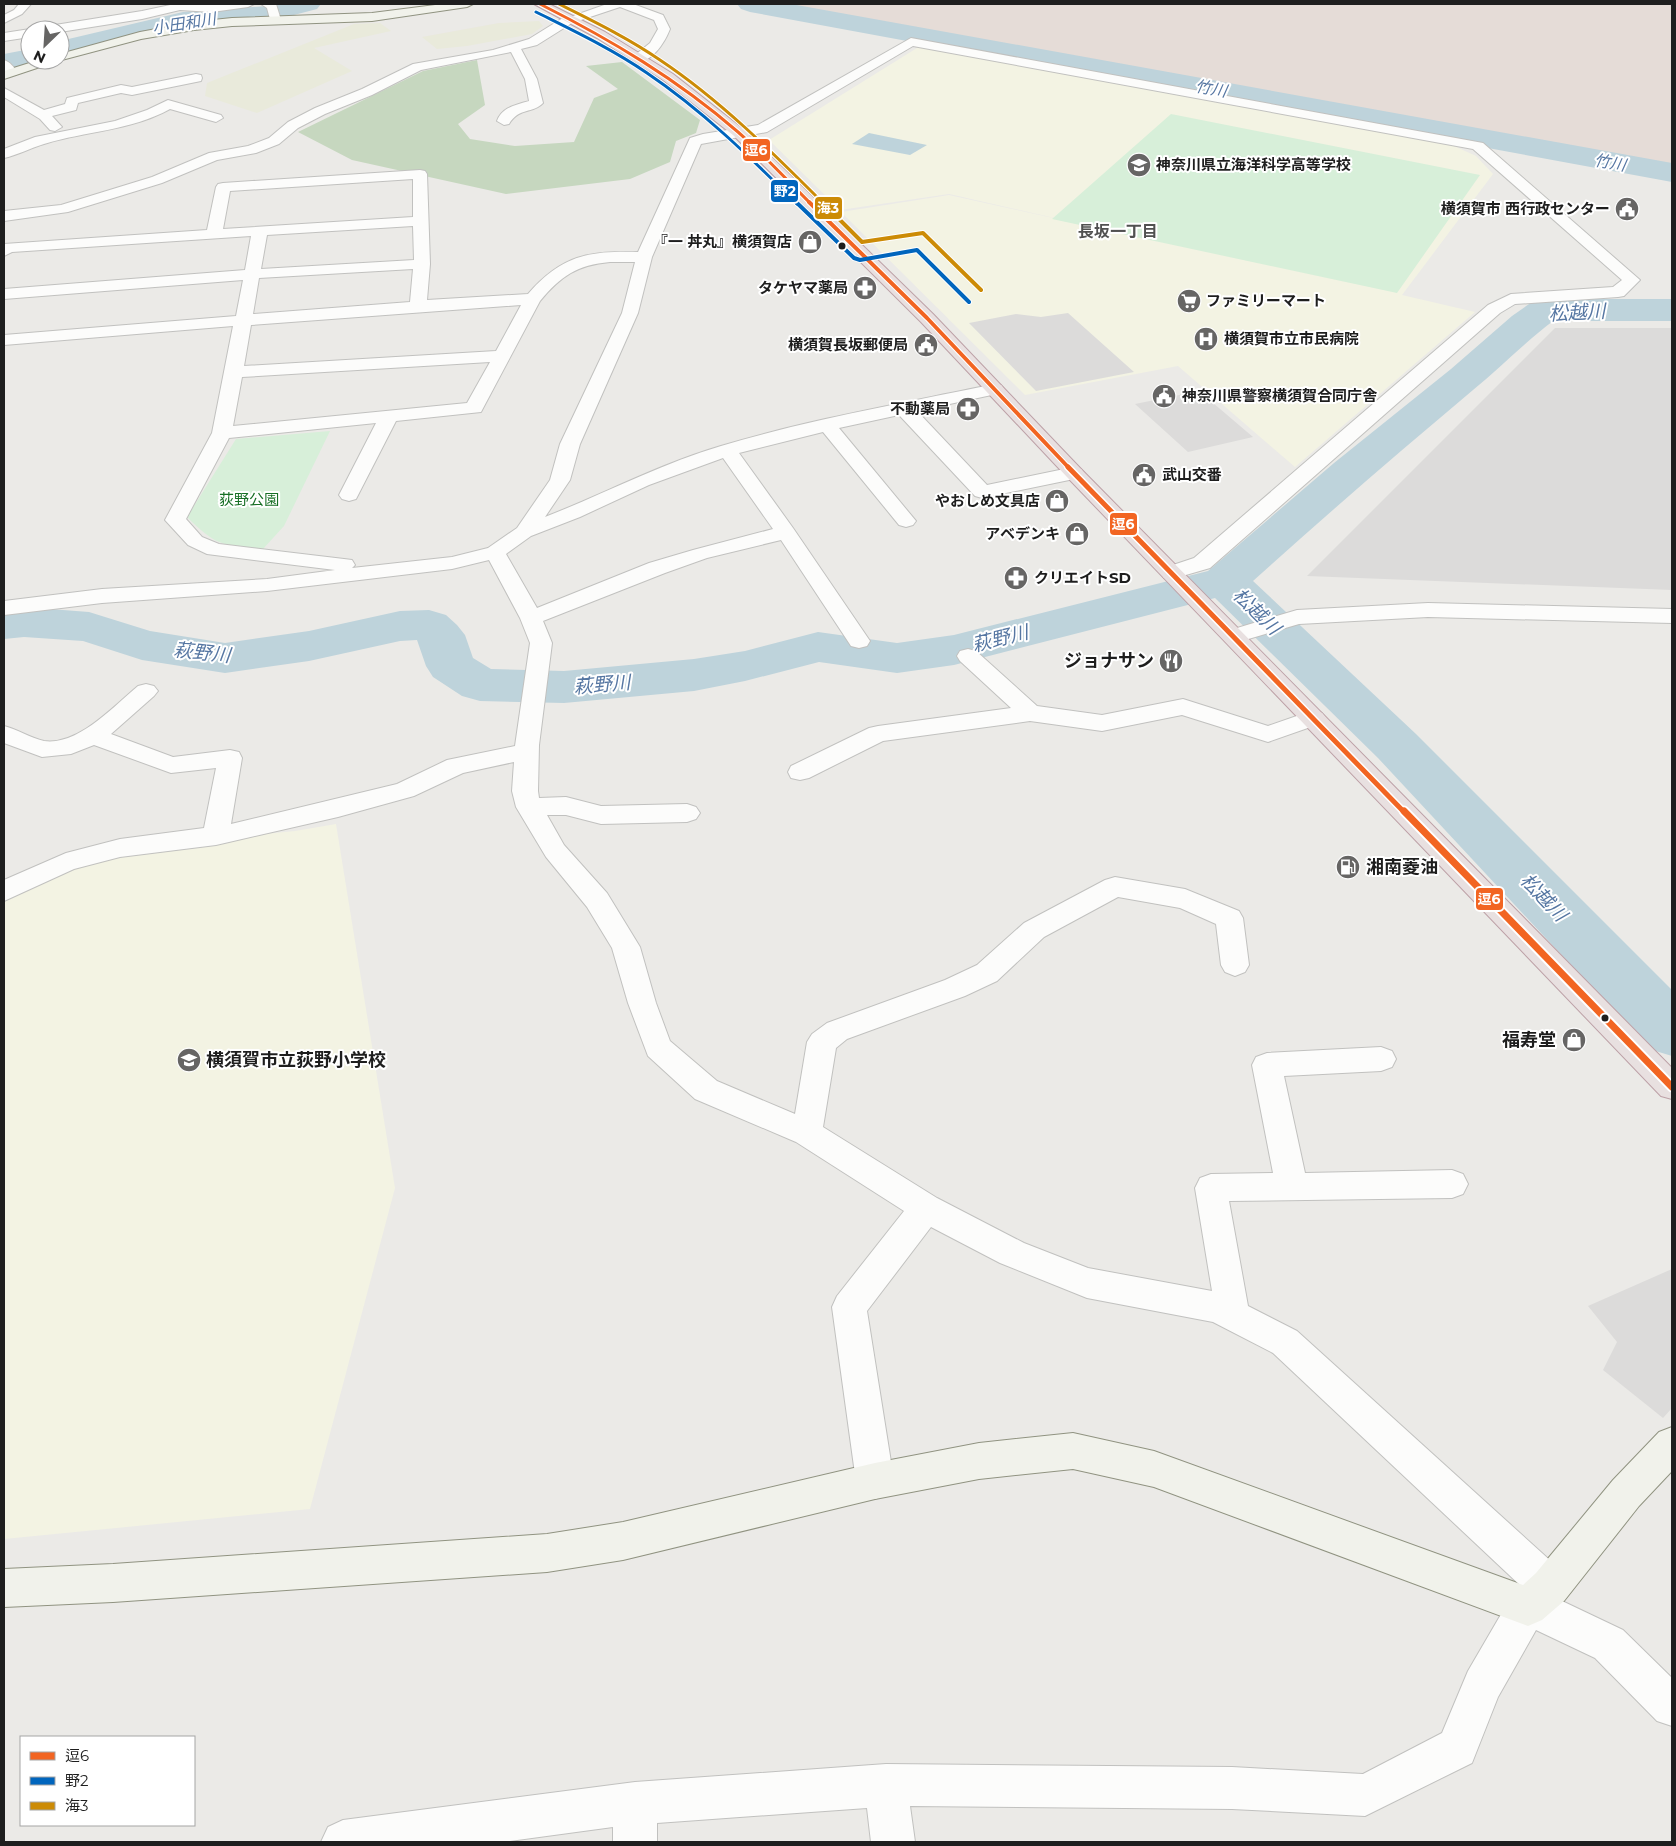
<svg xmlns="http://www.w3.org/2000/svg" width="1676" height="1846" font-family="Montserrat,'Noto Sans JP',sans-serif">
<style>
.education{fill:#f3f3e3}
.military{fill:#e5dcd7}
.farmland{fill:#e9eadb}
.forest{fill:#c6d7bf}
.park{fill:#d7efd9}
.parking{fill:#dcdbda}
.water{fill:#bed3db}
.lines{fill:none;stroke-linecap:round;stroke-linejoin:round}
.river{fill:#bed3db;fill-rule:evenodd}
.street-casing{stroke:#c1c1bf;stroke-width:2}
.secondary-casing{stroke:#909381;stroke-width:2}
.highway-casing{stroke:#bda1a7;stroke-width:2}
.street{fill:#fcfcfb;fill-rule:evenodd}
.secondary{fill:#f1f2eb;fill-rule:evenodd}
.highway{fill:#e8e0e0;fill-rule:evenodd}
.bus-1-far3-casing{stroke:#fff;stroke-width:5}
.bus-1-far2-casing{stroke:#fff;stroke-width:6}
.bus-1-far1-casing{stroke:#fff;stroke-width:8}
.bus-1-casing{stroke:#fff;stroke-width:11}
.bus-2-far1-casing{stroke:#fff;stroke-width:5}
.bus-2-casing{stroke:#fff;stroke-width:6}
.bus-3-far1-casing{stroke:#fff;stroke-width:5}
.bus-3-casing{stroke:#fff;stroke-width:6}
.bus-1-far3{stroke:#f26522;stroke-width:3}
.bus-1-far2{stroke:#f26522;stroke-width:4}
.bus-1-far1{stroke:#f26522;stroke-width:5}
.bus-1{stroke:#f26522;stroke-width:7}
.bus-2-far1{stroke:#0065bd;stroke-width:3}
.bus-2{stroke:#0065bd;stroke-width:4}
.bus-3-far1{stroke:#cc8b06;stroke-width:3}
.bus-3{stroke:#cc8b06;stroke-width:4}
.bus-dot{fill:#1e1e1e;stroke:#fff;stroke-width:2}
.labels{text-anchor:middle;stroke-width:4;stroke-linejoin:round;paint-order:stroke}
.far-poi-label{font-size:15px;font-weight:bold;fill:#1e1e1e;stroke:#fff;text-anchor:end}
.far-park-label{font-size:15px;fill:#186f26;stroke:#fff}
.far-water-label{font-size:16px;font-style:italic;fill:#5576a2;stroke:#fff}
.far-neighbourhood-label{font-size:16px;font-weight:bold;fill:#515151;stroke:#fff}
.poi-label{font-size:18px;font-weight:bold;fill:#1e1e1e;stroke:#fff;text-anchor:end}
.water-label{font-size:19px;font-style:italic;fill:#5576a2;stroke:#fff}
.line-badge{stroke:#fff;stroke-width:2}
.badge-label{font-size:14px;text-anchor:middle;font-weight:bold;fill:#fff}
</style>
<rect width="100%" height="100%" fill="#ebeae7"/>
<!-- education -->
<path class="education" d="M 924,47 L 1452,145 L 1476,156 L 1493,174 L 1402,295 L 1475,312 L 1295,467 L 1178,366 L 1025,395 L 841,212 L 949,195 L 1112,231 L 949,194 L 840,210 L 769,140 L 917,48 Z
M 336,824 L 395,1188 L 310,1509 L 4,1539 L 4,890 L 49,868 L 121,848 L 295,831 Z"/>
<!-- military -->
<path class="military" d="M 771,4 L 1672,4 L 1672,167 L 1238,88 Z"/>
<!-- farmland -->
<path class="farmland" d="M 539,21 L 543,26 L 532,34 L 467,46 L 437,49 L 422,37 L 499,23 Z
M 380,23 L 391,31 L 314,48 L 352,71 L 257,113 L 205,96 L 207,83 L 354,24 Z"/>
<!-- forest -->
<path class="forest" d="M 477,60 L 485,105 L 458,124 L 470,139 L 515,146 L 574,142 L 594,98 L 618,89 L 586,66 L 622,62 L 700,120 L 696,133 L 676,141 L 670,162 L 630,179 L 506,194 L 352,160 L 298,132 L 423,71 Z"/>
<!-- park -->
<path class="park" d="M 1171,114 L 1480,175 L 1397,293 L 1052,219 Z
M 330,431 L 284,526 L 263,549 C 223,545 217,547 187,517 L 236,439 Z"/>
<!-- parking -->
<path class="parking" d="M 1068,313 L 1134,372 L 1036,391 L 969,323 L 1016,314 L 1041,317 Z
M 1555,328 L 1672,328 L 1672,590 L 1307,576 Z
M 1199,391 L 1253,437 L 1188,452 L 1135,404 Z
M 1672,1269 L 1672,1408 L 1663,1418 L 1603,1370 L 1617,1342 L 1588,1306 Z"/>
<!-- water -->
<path class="water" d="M 869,133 L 927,145 L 910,155 L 852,144 Z"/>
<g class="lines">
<!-- river -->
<path class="river" d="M 277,4 L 321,4 L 317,9 L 267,22 L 183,28 L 60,57 L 60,41 L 183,12 L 267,6 Z
M 737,4 L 791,4 L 1672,163 L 1672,182 L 750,12 L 741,9 Z
M 30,49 L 30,60 L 42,60 L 40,63 L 4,70 L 4,54 Z
M 1545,299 L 1672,299 L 1672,321 L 1553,321 C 1525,342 1500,368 1473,390 C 1398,453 1325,516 1253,581 L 1416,734 L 1672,990 L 1672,1056 L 1649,1049 L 1378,758 L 1215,598 L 954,665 L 897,673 L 819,662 L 745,681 L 694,691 L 564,703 L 480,701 L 462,696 L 433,677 L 426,666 L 417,640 L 400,641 L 309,661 L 225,673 L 142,660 L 83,641 L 24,637 L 4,639 L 4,609 L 24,607 L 89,612 L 150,631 L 225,643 L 309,631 L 400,611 L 429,610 L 446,615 L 457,625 L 465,635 L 473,658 L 491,669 L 564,671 L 694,659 L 745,651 L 818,632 L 897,643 L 954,635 L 1208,571 L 1334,463 L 1451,369 L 1512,316 L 1532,302 Z"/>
<!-- street casing -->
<g class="street-casing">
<path id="street" d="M 19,4 L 31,4 L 22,14 L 4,23 L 4,15 L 14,10 Z
M 175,4 L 254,4 L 248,7 L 212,12 L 180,10 L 142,19 L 60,32 L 60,30 L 43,30 L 49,26 L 142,11 Z
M 261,4 L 276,4 L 281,20 L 279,23 L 271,23 L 267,8 Z
M 607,4 L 633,4 L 663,15 L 670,29 C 665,42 651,65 635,61 L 633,58 L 635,55 L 650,43 L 658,29 L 654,20 L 620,7 L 572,23 L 537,45 L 521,49 L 537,79 L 543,103 C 533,114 519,107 509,124 L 504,125 L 497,121 C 502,107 516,105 529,101 L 525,79 L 511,52 L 421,70 L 372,95 L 325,114 L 298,128 L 279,144 L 256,153 L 217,160 L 162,183 L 68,212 L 4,221 L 4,211 L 61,205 L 152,177 L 209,153 L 248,146 L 269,138 L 288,122 L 315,108 L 362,89 L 413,64 L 493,50 L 529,39 L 566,16 L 573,16 Z
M 30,29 L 33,30 L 30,30 L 30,37 L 4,41 L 4,33 Z
M 911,38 L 1483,143 L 1640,280 L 1624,296 L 1618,297 L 1515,304 L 1500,313 L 1210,568 L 1172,579 L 1164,578 L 1161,573 L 1164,568 L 1194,558 L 1488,305 L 1511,294 L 1613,287 L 1622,280 L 1473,149 L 913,46 L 767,132 L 701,144 L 652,257 L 638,313 L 580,444 L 570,480 L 545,517 C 604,494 660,464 721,446 C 811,419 904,403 995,384 L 1001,385 L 1004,389 L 1001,393 L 917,411 L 987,485 L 1074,467 L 1081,469 L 1084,473 L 1081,477 L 1074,479 L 982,498 L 975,496 L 899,415 L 839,428 L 916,521 L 913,525 L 906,527 L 899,525 L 823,432 L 739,453 L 793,528 L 870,641 L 867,646 L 859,648 L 851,646 L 781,540 L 707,558 L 665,573 L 543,621 L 552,643 L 539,745 L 538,791 L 539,798 L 566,797 L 601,806 L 687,804 L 696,807 L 700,813 L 696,819 L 687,822 L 601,824 L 566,815 L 547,815 L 564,845 L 607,893 L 640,947 L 656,1003 L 670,1041 L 717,1081 L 795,1114 L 807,1042 L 812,1034 L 827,1023 L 945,980 L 977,965 L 1024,923 L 1105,880 L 1115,877 L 1185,889 L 1239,911 L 1243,918 L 1249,965 L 1245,972 L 1235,976 L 1225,972 L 1221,965 L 1216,924 L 1180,908 L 1118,897 L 1044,937 L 997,981 L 965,996 L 847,1039 L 836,1048 L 823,1127 L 937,1198 L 1024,1243 L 1088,1268 L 1212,1291 L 1195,1188 L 1200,1178 L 1211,1174 L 1273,1173 L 1252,1065 L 1256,1057 L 1267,1053 L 1381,1047 L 1392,1051 L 1396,1059 L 1392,1067 L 1381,1071 L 1284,1076 L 1305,1173 L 1452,1170 L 1463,1174 L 1468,1184 L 1463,1194 L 1452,1198 L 1229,1201 L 1248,1306 L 1297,1331 L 1564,1573 L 1569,1587 L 1562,1601 L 1623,1630 L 1672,1678 L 1672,1726 L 1657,1721 L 1595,1658 L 1536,1630 L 1498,1697 L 1472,1763 L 1365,1816 L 1232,1809 L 910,1806 L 915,1842 L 871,1842 L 867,1808 L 657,1823 L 657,1842 L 613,1842 L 613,1827 L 502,1842 L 321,1842 L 328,1827 L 343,1820 L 635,1782 L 886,1764 L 1232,1767 L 1363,1774 L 1442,1733 L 1468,1671 L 1514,1592 L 1523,1588 L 1273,1353 L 1213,1322 L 1087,1298 L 1000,1263 L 931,1227 L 867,1311 L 894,1481 L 888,1494 L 875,1499 L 862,1494 L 856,1481 L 832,1307 L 837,1296 L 904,1211 L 796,1142 L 695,1099 L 648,1056 L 628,1003 L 612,948 L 587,907 L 546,857 L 516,807 L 512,791 L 514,762 L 463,773 L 414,796 L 338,817 L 216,845 L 120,857 L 74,869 L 4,901 L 4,880 L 66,853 L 120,839 L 204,828 L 216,768 L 171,773 L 94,745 L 71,754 L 42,757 L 4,743 L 4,726 C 17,729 30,738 44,741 C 78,746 114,706 138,686 L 146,684 L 154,686 L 158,691 L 154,696 L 111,734 L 173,757 L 230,750 L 239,752 L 242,758 L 231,824 L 397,784 L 447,760 L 515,746 L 530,643 L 520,618 L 489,560 L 452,569 L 267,591 L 102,603 L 4,615 L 4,601 L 102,589 L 267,579 L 335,570 L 207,554 L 188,545 L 165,520 L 212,433 L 233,326 L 4,345 L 4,335 L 236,316 L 243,280 L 4,299 L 4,289 L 245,270 L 251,236 L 12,252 L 4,256 L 4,244 L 207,230 L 216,187 L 218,184 L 223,183 L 420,170 L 425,171 L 427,174 L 430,264 L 427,300 L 528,294 C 562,255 588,251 638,252 L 690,138 L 703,134 L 758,125 ZM 413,179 L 413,217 L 223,229 L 230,191 ZM 413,226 L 414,260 L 261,269 L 267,235 ZM 610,262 L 635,262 L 622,313 L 560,444 L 550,480 L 517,528 L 488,548 L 452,557 L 352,568 L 355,565 L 352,560 L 344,559 L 219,544 L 202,537 L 186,519 L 229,438 L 376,423 L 339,495 L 342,499 L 349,501 L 356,499 L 396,421 L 481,412 L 540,301 C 561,276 577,265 610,262 ZM 413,269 L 410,302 L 253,314 L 259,278 ZM 521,305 L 496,351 L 244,366 L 251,325 ZM 490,362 L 467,403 L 233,426 L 242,377 ZM 723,458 L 773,529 L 693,550 L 649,563 L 537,608 L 506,554 L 531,536 L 580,517 L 649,485 Z
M 4,60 C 10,62 14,67 17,72 L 16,75 L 6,75 L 4,72 Z
M 196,74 L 201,75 L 202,78 L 201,81 L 132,95 L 121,93 L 78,103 L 76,110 L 52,116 L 62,127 L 55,131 L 50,130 L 40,119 L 4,97 L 4,88 L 44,110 L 65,104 L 67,98 L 121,85 L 132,87 Z
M 168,100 L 221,115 L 223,118 L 216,122 L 170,109 C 130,131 86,131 44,144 C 30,148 18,155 4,158 L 4,149 L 35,137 L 115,121 L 147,110 Z
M 1428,603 L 1672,609 L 1672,623 L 1428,617 L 1299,624 L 1235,643 L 1227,641 L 1224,636 L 1227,631 L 1297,610 Z
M 968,649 L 976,651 L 1037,706 L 1102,715 L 1183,699 L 1268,726 L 1314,710 L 1322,713 L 1326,718 L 1322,723 L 1268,742 L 1182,715 L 1102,731 L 1030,721 L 883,741 L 809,778 L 800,780 L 791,778 L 788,772 L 791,766 L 869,728 L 878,726 L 1011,708 L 960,661 L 957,656 L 960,651 Z"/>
</g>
<!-- secondary casing -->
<g class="secondary-casing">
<path id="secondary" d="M 443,4 L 473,4 L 467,7 L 372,21 L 232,26 L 194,30 L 141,39 L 58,61 L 4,79 L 4,71 L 39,60 L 60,60 L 60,54 L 140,32 L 194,22 L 232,18 L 372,13 Z
M 1672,1427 L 1672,1471 L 1639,1506 L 1564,1601 L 1542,1620 L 1528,1626 L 1154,1487 L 1073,1469 L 979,1479 L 875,1499 L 623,1560 L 547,1572 L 113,1602 L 4,1607 L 4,1569 L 113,1564 L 547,1534 L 623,1522 L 875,1463 L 979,1443 L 1073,1433 L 1154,1451 L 1523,1585 L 1536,1573 L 1613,1480 L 1659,1432 Z"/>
</g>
<!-- highway casing -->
<g class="highway-casing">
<path id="highway" d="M 534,4 L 549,4 L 605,32 L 673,74 L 743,129 L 933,314 L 1081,469 L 1672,1068 L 1672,1099 L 1661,1096 L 1067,477 L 921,322 L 733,135 L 663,80 L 597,38 Z"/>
</g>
<!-- street -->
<use href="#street" class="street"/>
<!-- secondary -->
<use href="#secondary" class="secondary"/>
<!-- highway -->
<use href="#highway" class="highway"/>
<!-- bus-1-far3 casing -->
<g class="bus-1-far3-casing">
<path id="bus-1-far3" d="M 540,4 C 611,40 677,79 738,132 C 763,154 787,180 811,204"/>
</g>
<!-- bus-1-far2 casing -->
<g class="bus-1-far2-casing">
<path id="bus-1-far2" d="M 809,202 L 927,318 L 1069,468"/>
</g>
<!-- bus-1-far1 casing -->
<g class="bus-1-far1-casing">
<path id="bus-1-far1" d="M 1068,467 L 1405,813"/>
</g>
<!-- bus-1 casing -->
<g class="bus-1-casing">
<path id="bus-1" d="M 1404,811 L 1672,1087"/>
</g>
<!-- bus-2-far1 casing -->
<g class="bus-2-far1-casing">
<path id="bus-2-far1" d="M 536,12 C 574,31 612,49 647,73 C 702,110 750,157 797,204"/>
</g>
<!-- bus-2 casing -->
<g class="bus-2-casing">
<path id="bus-2" d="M 796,202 L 854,258 L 860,260 L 917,250 L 969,302"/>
</g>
<!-- bus-3-far1 casing -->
<g class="bus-3-far1-casing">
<path id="bus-3-far1" d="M 559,4 C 593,21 628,38 660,60 C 720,100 772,152 824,204"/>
</g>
<!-- bus-3 casing -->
<g class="bus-3-casing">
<path id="bus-3" d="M 822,202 L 862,242 L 923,233 L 981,290"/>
</g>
<!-- bus-1-far3 -->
<use href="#bus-1-far3" class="bus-1-far3"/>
<!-- bus-1-far2 -->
<use href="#bus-1-far2" class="bus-1-far2"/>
<!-- bus-1-far1 -->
<use href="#bus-1-far1" class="bus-1-far1"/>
<!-- bus-1 -->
<use href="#bus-1" class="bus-1"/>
<!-- bus-2-far1 -->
<use href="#bus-2-far1" class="bus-2-far1"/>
<!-- bus-2 -->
<use href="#bus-2" class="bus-2"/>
<!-- bus-3-far1 -->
<use href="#bus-3-far1" class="bus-3-far1"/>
<!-- bus-3 -->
<use href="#bus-3" class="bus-3"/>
</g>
<!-- icons -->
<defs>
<g id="school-disc" transform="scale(1.25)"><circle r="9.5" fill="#666564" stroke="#fff"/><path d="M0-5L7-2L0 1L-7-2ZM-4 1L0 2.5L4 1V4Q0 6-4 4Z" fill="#fff"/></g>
<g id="civic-disc" transform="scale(1.25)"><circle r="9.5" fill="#666564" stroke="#fff"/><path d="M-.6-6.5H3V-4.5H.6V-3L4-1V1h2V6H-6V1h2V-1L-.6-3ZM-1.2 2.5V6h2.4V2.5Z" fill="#fff"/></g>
<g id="shop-disc" transform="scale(1.25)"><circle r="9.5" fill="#666564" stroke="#fff"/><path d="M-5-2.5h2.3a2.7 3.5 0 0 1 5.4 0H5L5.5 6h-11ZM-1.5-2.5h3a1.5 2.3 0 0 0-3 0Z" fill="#fff"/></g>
<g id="pharmacy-disc" transform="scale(1.25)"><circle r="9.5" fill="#666564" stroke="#fff"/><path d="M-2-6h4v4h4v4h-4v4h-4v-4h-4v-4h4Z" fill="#fff"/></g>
<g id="supermarket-disc" transform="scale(1.25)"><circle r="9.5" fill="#666564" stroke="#fff"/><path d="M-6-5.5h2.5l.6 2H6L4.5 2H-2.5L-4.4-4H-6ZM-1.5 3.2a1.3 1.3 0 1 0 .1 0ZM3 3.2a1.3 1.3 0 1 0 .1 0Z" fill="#fff"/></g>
<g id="hospital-disc" transform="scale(1.25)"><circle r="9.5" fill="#666564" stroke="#fff"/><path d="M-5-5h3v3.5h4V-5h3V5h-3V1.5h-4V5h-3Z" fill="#fff"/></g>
<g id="restaurant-disc" transform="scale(1.25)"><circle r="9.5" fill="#666564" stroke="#fff"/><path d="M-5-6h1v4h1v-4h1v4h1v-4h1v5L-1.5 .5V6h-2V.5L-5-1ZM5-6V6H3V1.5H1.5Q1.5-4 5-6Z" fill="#fff"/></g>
<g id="fuel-disc" transform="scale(1.25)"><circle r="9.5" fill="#666564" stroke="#fff"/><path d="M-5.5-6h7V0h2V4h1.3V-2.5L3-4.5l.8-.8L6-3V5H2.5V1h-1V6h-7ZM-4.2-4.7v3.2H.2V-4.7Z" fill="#fff"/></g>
</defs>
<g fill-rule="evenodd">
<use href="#school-disc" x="1139" y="165"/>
<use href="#civic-disc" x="1627" y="209"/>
<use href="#shop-disc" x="810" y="242"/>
<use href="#pharmacy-disc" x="865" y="288"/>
<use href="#supermarket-disc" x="1189" y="301"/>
<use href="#hospital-disc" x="1206" y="339"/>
<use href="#civic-disc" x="926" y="345"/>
<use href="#civic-disc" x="1164" y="396"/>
<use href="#pharmacy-disc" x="968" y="409"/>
<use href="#civic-disc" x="1144" y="475"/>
<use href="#shop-disc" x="1057" y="501"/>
<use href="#shop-disc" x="1077" y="534"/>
<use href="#pharmacy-disc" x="1016" y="578"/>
<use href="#restaurant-disc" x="1171" y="661"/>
<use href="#fuel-disc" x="1348" y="867"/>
<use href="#shop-disc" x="1574" y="1040"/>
<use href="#school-disc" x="189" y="1060"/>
</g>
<!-- markers -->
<g class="bus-dot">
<circle cx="842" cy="246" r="4.5"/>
<circle cx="1605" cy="1018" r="4.5"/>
</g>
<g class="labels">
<!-- far-poi labels -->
<g class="far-poi-label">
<text x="1156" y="170" text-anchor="start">神奈川県立海洋科学高等学校</text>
<text x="1610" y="214">横須賀市 西行政センター</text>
<text x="792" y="247">『一 丼丸』横須賀店</text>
<text x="848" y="293">タケヤマ薬局</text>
<text x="1206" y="306" text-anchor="start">ファミリーマート</text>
<text x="1224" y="344" text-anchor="start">横須賀市立市民病院</text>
<text x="908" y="350">横須賀長坂郵便局</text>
<text x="1182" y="401" text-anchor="start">神奈川県警察横須賀合同庁舎</text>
<text x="950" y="414">不動薬局</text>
<text x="1162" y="480" text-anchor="start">武山交番</text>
<text x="1040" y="506">やおしめ文具店</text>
<text x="1060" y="539">アベデンキ</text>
<text x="1034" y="583" text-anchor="start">クリエイトSD</text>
</g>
<!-- far-park labels -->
<g class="far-park-label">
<text x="249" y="505">荻野公園</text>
</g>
<!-- far-water labels -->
<g class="far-water-label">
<text transform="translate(184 23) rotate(-9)" y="6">小田和川</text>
<text transform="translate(1211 88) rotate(10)" y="6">竹川</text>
<text transform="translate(1610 162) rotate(10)" y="6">竹川</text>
</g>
<!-- far-neighbourhood labels -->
<g class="far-neighbourhood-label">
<text x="1118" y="237">長坂一丁目</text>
</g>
<!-- poi labels -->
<g class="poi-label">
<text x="1154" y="667">ジョナサン</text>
<text x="1366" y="873" text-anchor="start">湘南菱油</text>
<text x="1556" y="1046">福寿堂</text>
<text x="206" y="1066" text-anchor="start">横須賀市立荻野小学校</text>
</g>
<!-- water labels -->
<g class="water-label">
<text transform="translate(1577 312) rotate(-3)" y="7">松越川</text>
<text transform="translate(1257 611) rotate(44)" y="7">松越川</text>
<text transform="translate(1000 638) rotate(-14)" y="7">萩野川</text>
<text transform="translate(202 652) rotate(6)" y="7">萩野川</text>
<text transform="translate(602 684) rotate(-5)" y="7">萩野川</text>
<text transform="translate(1544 897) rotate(46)" y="7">松越川</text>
</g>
</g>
<g class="line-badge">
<rect x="742" y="138" width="29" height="24" rx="5" fill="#f26522"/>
<rect x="770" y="179" width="29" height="24" rx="5" fill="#0065bd"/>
<rect x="814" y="196" width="29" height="24" rx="5" fill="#cc8b06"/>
<rect x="1109" y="512" width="29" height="24" rx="5" fill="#f26522"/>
<rect x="1475" y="887" width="29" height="24" rx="5" fill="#f26522"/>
</g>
<g class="badge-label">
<text x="756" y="155">逗6</text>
<text x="785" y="196">野2</text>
<text x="828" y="213">海3</text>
<text x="1123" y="529">逗6</text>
<text x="1489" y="904">逗6</text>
</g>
<!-- border -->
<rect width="1676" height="1846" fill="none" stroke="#1e1e1e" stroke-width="10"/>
<!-- legend -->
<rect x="20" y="1736" width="175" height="90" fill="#ffffff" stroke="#a5a5a5"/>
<rect x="30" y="1752" width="25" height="8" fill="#f26522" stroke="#a5a5a5"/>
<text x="65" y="1761" font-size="15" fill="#1e1e1e">逗6</text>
<rect x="30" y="1777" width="25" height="8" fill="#0065bd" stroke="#a5a5a5"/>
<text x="65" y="1786" font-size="15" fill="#1e1e1e">野2</text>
<rect x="30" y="1802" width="25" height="8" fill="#cc8b06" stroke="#a5a5a5"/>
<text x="65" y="1811" font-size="15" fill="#1e1e1e">海3</text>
<!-- north arrow -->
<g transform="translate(45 45) rotate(205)"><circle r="24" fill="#ffffff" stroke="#a5a5a5"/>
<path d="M0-4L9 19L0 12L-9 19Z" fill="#666564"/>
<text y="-8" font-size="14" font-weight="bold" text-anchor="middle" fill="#1e1e1e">N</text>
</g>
</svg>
